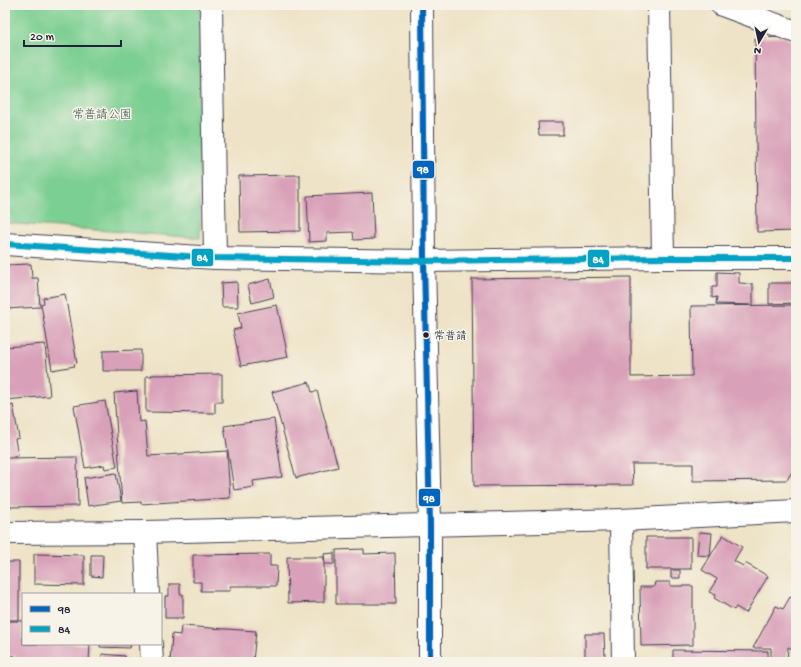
<svg xmlns="http://www.w3.org/2000/svg" width="801" height="667" font-family="'Gochi Hand','Klee One',sans-serif">
<style>
.green{fill:#7ccf92;stroke:#4f7866}
.building{fill:#d9a1b9}
.lines{fill:none;stroke-linecap:round;stroke-linejoin:round}
.minor-casing{stroke:#413f50;stroke-width:24}
.tertiary-casing{stroke:#413f50;stroke-width:24}
.minor{stroke:#fff;stroke-width:22}
.tertiary{stroke:#fff;stroke-width:22}
.bus-1-casing{stroke:#f7f3e8;stroke-width:9}
.bus-2-casing{stroke:#f7f3e8;stroke-width:9}
.bus-1{stroke:#0065bd;stroke-width:6}
.bus-2{stroke:#02a2c7;stroke-width:6}
.bus-dot{fill:#22223b;stroke:#f7f3e8;stroke-width:1.5}
.labels{text-anchor:middle;stroke-width:3;stroke-linejoin:round;paint-order:stroke}
.bus-label{font-size:11px;fill:#22223b;stroke:#f7f3e8;text-anchor:start}
.park-label{font-size:12px;fill:#3d5655;stroke:#f7f3e8}
.line-badge{stroke:#f7f3e8;stroke-width:1.5}
.badge-label{font-size:11px;text-anchor:middle;font-weight:bold;fill:#fff}
</style>
<rect width="100%" height="100%" fill="#f7f3e8"/>
<filter id="ink" filterUnits="userSpaceOnUse"><feTurbulence type="fractalNoise" baseFrequency=".025" numOctaves="2"/><feDisplacementMap in="SourceGraphic" scale="8" xChannelSelector="R" yChannelSelector="G"/><feConvolveMatrix kernelMatrix="1 2 1 2 8 2 1 2 1" color-interpolation-filters="sRGB"/></filter>
<filter id="wash" filterUnits="userSpaceOnUse"><feTurbulence type="fractalNoise" baseFrequency=".012" numOctaves="4" result="noise"/><feDisplacementMap in="SourceGraphic" scale="16" xChannelSelector="R" yChannelSelector="G"/><feGaussianBlur stdDeviation="0.9" result="paint"/><feColorMatrix in="noise" values="0 0 0 0 0 0 0 0 0 0 0 0 0 0 0 0 0 1.4 0 .05"/><feComposite in="paint" operator="in"/></filter>
<g filter="url(#wash)">
<rect width="100%" height="100%" fill="#eee3c6"/>
<!-- green -->
<path class="green" d="M 5,5 L 200,5 L 200,238 L 5,223 Z"/>
<g id="blocks">
<!-- building -->
<path class="building" d="M 783,37 L 796,42 L 796,231 L 757,232 L 755,38 Z
M 538,122 L 563,122 L 563,135 L 539,135 Z
M 300,175 L 300,231 L 240,232 L 239,176 Z
M 372,193 L 374,239 L 354,240 L 353,232 L 327,233 L 327,241 L 309,242 L 307,196 Z
M 31,264 L 32,278 L 38,278 L 40,307 L 5,309 L 5,265 Z
M 717,272 L 739,273 L 739,283 L 753,284 L 753,305 L 716,304 L 717,297 L 712,298 L 712,287 L 717,287 Z
M 631,277 L 631,377 L 692,376 L 691,306 L 796,305 L 796,465 L 787,480 L 693,481 L 693,464 L 632,464 L 633,485 L 474,486 L 472,279 Z
M 270,279 L 274,297 L 252,303 L 248,285 Z
M 237,282 L 238,307 L 222,307 L 221,283 Z
M 769,283 L 796,283 L 796,303 L 769,304 Z
M 65,294 L 77,363 L 74,364 L 75,366 L 52,370 L 41,304 L 44,303 L 43,298 Z
M 277,305 L 288,357 L 241,366 L 233,330 L 241,328 L 238,313 Z
M 45,344 L 50,396 L 5,400 L 5,347 Z
M 141,350 L 141,371 L 103,371 L 103,351 Z
M 222,374 L 222,402 L 215,402 L 215,413 L 146,412 L 146,376 L 152,376 L 151,375 Z
M 309,382 L 312,392 L 317,391 L 338,467 L 296,478 L 272,392 Z
M 137,391 L 139,422 L 145,421 L 148,456 L 227,451 L 230,498 L 141,504 L 141,502 L 122,503 L 114,393 Z
M 105,401 L 117,467 L 105,469 L 104,465 L 85,468 L 74,406 Z
M 5,404 L 8,404 L 9,406 L 13,405 L 19,438 L 15,439 L 18,455 L 5,458 Z
M 274,419 L 282,477 L 253,481 L 254,487 L 234,490 L 224,426 Z
M 77,457 L 78,506 L 7,507 L 6,458 Z
M 116,473 L 121,501 L 88,506 L 84,478 Z
M 699,532 L 712,533 L 710,556 L 697,555 Z
M 723,535 L 742,547 L 734,561 L 743,566 L 745,563 L 768,576 L 746,613 L 736,607 L 734,610 L 714,598 L 716,595 L 709,592 L 717,579 L 702,570 Z
M 646,537 L 691,537 L 691,569 L 646,569 Z
M 364,549 L 364,554 L 395,553 L 396,604 L 336,604 L 336,550 Z
M 334,553 L 334,564 L 325,564 L 324,554 Z
M 34,554 L 84,555 L 84,585 L 34,584 Z
M 270,554 L 270,566 L 277,566 L 276,586 L 230,586 L 230,591 L 201,591 L 201,582 L 193,582 L 193,555 Z
M 91,555 L 103,555 L 102,577 L 91,576 Z
M 287,557 L 324,557 L 324,602 L 288,603 Z
M 5,562 L 19,562 L 19,620 L 5,620 Z
M 671,570 L 680,570 L 680,578 L 671,578 Z
M 655,582 L 670,582 L 670,586 L 693,586 L 693,645 L 641,646 L 640,587 L 654,587 Z
M 169,584 L 180,584 L 180,594 L 183,594 L 183,618 L 165,618 L 165,596 L 169,596 Z
M 790,597 L 796,600 L 796,651 L 788,647 L 787,662 L 771,662 L 771,648 L 753,648 L 776,606 L 783,609 Z
M 5,621 L 23,621 L 23,644 L 90,644 L 89,662 L 14,662 L 15,656 L 5,655 Z
M 181,626 L 256,631 L 253,662 L 170,662 L 172,634 L 180,635 Z
M 585,634 L 604,634 L 605,658 L 604,658 L 604,662 L 579,662 L 579,658 L 585,658 Z
M 100,644 L 131,644 L 130,648 L 100,647 Z
M 673,650 L 768,651 L 768,662 L 673,662 Z
M 795,653 L 796,654 L 796,662 L 790,662 Z
M 102,654 L 125,656 L 124,662 L 101,662 Z"/>
</g>
</g>
<g filter="url(#ink)">
<use href="#blocks" fill-opacity="0" stroke="#413f50" stroke-width="1"/>
<g class="lines">
<!-- minor casing -->
<g class="minor-casing">
<path id="minor" d="M 211,5 L 215,258
M 659,5 L 663,258
M 722,5 L 796,32
M 5,244 L 215,258 L 424,261 L 663,258 L 796,258
M 621,520 L 623,662
M 145,532 L 148,594
M 151,644 L 152,662"/>
</g>
<!-- tertiary casing -->
<g class="tertiary-casing">
<path id="tertiary" d="M 422,5 L 424,261 L 430,524 L 430,662
M 5,533 L 145,532 L 621,520 L 796,511"/>
</g>
<!-- minor -->
<use href="#minor" class="minor"/>
<!-- tertiary -->
<use href="#tertiary" class="tertiary"/>
<!-- bus-1 casing -->
<g class="bus-1-casing">
<path id="bus-1" d="M 422,5 L 424,261 L 430,524 L 430,662"/>
</g>
<!-- bus-2 casing -->
<g class="bus-2-casing">
<path id="bus-2" d="M 5,244 L 215,258 L 424,261 L 663,258 L 796,258"/>
</g>
<!-- bus-1 -->
<use href="#bus-1" class="bus-1"/>
<!-- bus-2 -->
<use href="#bus-2" class="bus-2"/>
</g>
</g>
<!-- markers -->
<circle class="bus-dot" cx="426" cy="335" r="3.5"/>
<g class="labels">
<!-- bus labels -->
<g class="bus-label">
<text x="434" y="339">常普請</text>
</g>
<!-- park labels -->
<g class="park-label">
<text x="102" y="118">常普請公園</text>
</g>
</g>
<g class="line-badge">
<rect x="412" y="160" width="23" height="19" rx="4" fill="#0065bd"/>
<rect x="191" y="248" width="23" height="19" rx="4" fill="#02a2c7"/>
<rect x="587" y="249" width="23" height="19" rx="4" fill="#02a2c7"/>
<rect x="418" y="488" width="23" height="19" rx="4" fill="#0065bd"/>
</g>
<g class="badge-label">
<text x="423" y="173">98</text>
<text x="202" y="261">84</text>
<text x="598" y="263">84</text>
<text x="429" y="502">98</text>
</g>
<!-- margin -->
<rect width="801" height="667" fill="none" stroke="#f7f3e8" stroke-width="20"/>
<!-- legend -->
<rect x="22" y="593" width="140" height="52" fill="#f7f3e8" stroke="#a29fa3"/>
<rect x="30" y="606" width="20" height="6" fill="#0065bd" stroke="#a29fa3"/>
<text x="58" y="613" font-size="12" fill="#22223b">98</text>
<rect x="30" y="626" width="20" height="6" fill="#02a2c7" stroke="#a29fa3"/>
<text x="58" y="633" font-size="12" fill="#22223b">84</text>
<!-- north arrow -->
<g transform="translate(759 42) rotate(189)" stroke="#f7f3e8" stroke-width="3" paint-order="stroke">
<path d="M0-3L7 15L0 10L-7 15Z" fill="#22223b"/>
<text y="-6" font-size="11" font-weight="bold" text-anchor="middle" fill="#22223b">N</text>
</g>
<!-- scale -->
<path d="M24 40v6h97v-6" fill="none" stroke="#22223b" stroke-width="2"/>
<text x="30" y="40" font-size="12" fill="#22223b" stroke="#f7f3e8" stroke-width="3" paint-order="stroke">20 m</text>
</svg>
